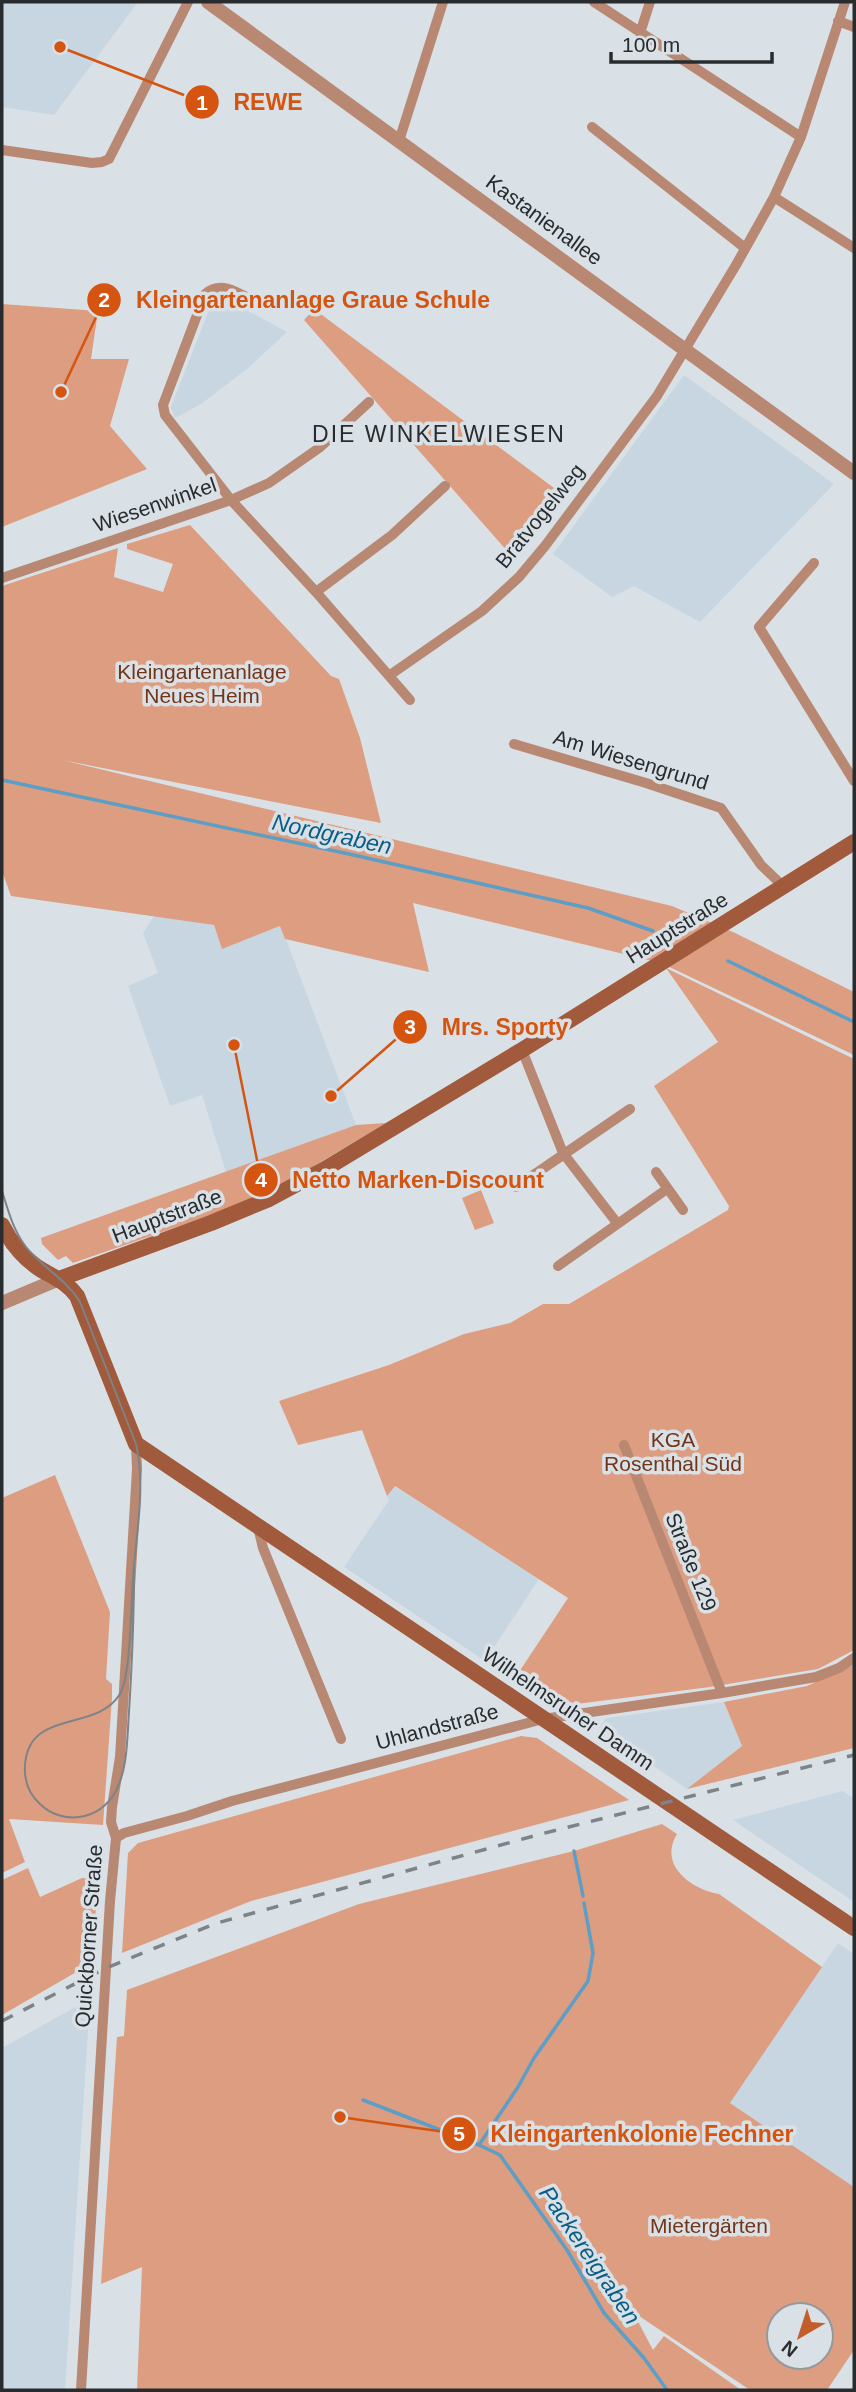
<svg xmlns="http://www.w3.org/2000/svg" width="856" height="2392" font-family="Arial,sans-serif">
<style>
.built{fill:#c7d6e0}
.green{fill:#dd9d81;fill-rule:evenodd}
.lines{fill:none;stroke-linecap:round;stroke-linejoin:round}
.stream{stroke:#5c9ec6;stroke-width:3.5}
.minor{stroke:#b88872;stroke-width:10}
.tertiary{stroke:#b88872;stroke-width:14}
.secondary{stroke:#a15b3c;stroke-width:16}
.tram{stroke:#7d8387;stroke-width:2}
.rail{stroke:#7d8387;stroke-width:3.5;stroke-dasharray:12 12;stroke-linecap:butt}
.labels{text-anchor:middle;stroke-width:7;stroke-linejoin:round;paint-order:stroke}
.street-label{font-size:21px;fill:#292c2e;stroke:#d9e1e7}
.park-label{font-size:21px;fill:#723517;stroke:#d9e1e7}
.neighbourhood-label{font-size:23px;letter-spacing:2px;fill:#292c2e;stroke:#d9e1e7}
.water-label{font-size:23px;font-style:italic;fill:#0a5d85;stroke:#d9e1e7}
.leader{fill:none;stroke:#d5540f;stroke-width:2.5}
.callout-dot{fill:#d5540f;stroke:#d9e1e7;stroke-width:2.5}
.mark-label{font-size:21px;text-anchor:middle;font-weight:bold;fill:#fff}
.callout-label{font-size:23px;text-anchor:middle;font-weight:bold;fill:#d5540f;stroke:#d9e1e7;stroke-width:7;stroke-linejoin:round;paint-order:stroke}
</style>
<rect width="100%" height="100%" fill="#d9e1e7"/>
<!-- built -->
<path class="built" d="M 2,2 L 138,2 L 54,115 L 2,107 Z
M 219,295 L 287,332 L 247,369 L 201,404 L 175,418 L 171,407 L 214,297 Z
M 684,375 L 834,484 L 700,622 L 634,586 L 612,597 L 553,554 Z
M 155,915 L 214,925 L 222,948 L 281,926 L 356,1125 L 226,1172 L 202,1095 L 170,1106 L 128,986 L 158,973 L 143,933 Z
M 394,1486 L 539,1579 L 485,1661 L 344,1567 L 389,1500 L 387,1496 Z
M 724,1702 L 742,1746 L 687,1789 L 598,1727 L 607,1718 Z
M 843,1791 L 854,1799 L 854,1902 L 733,1820 Z
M 838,1943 L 854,1954 L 854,2187 L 730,2103 Z
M 90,1999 L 65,2390 L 2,2390 L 2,2048 Z"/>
<!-- green -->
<path class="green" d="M 2,304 L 98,311 L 91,359 L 129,359 L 110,426 L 147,469 L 2,527 Z
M 314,309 L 562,494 L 515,560 L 304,320 Z
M 190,525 L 331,676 L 339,679 L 360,738 L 381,823 L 62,760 L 672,906 L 733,932 L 854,992 L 854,1055 L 661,963 L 413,903 L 429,972 L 285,939 L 280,926 L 222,949 L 214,925 L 11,896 L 2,871 L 2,586 L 118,548 L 114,577 L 163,592 L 173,564 L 127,549 L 127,544 Z
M 666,968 L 854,1059 L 854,1650 L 818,1669 L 710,1687 L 553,1707 L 513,1681 L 568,1598 L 395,1486 L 387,1496 L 362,1430 L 298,1445 L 279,1401 L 389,1365 L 464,1334 L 510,1323 L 543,1304 L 569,1304 L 728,1210 L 729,1206 L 654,1086 L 718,1042 Z
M 386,1123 L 272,1191 L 214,1214 L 73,1263 L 66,1256 L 58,1260 L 42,1244 L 41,1238 L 356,1125 Z
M 481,1190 L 494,1223 L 475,1230 L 462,1198 Z
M 55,1475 L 110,1612 L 106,1679 L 112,1684 L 112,1698 L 103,1825 L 9,1819 L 25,1862 L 2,1873 L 2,1498 Z
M 854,1665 L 854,1748 L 687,1789 L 742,1746 L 724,1702 L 807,1686 Z
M 521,1736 L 537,1738 L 629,1800 L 251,1901 L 122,1953 L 128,1853 L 138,1843 Z
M 662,1824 L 677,1834 C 658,1865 691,1889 719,1894 L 822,1967 L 730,2103 L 854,2187 L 854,2350 L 827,2390 L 750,2390 L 633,2312 L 653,2350 L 664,2336 L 741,2390 L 137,2390 L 142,2267 L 101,2284 L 117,2037 L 124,2036 L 127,1990 L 359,1904 L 574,1851 ZM 779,2315 L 821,2315 L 821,2357 L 779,2357 Z
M 28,1868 L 40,1897 L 82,1878 L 98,1879 L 92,1963 L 2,2015 L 2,1880 Z"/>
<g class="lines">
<!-- stream -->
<path class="stream" d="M 2,780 L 349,854 L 588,908 L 653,931
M 728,961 L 854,1022
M 574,1851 L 583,1896
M 363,2100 L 479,2145 L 500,2155 L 567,2250 L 604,2313 L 644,2358 L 667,2390
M 479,2145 L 518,2087 L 534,2058 L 588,1981 L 593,1953 L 584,1903"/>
<!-- minor -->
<path class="minor" d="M 594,2 L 801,137
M 838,21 L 854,27
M 640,33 L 650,2
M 592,127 L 745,248
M 399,141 L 443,2
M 2,150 L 92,163 L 102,162 L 109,159 L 188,2
M 774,197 L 854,248
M 268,303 C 244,303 227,276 205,294 L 163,405 L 165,415 L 231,500 L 316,592 L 410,700
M 814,563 L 759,627 L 854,781
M 2,578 L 231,500 L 269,483 L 319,448 L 369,402
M 316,592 L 392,535 L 445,486
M 390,675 L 482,611 L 519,577 L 545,546 L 657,396 L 736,265 L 774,197 L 801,137 L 845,2
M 514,744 L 646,783 L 721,808 L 761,865 L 783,886
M 522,1050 L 563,1153 L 617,1223
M 656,1172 L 683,1210
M 516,1187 L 630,1109
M 558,1266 L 667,1189
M 624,1445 L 722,1693
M 258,1527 L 263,1548 L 341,1739
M 116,1838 L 124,1833 L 187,1816 L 232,1801 L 543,1719 L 722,1693 L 816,1677 L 839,1668 L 854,1658
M 81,2390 L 110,1901 L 116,1838 L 111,1822 L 112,1807 L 120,1757 L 137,1469 L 136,1444"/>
<!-- tertiary -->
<path class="tertiary" d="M 208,2 L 854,473
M 2,1303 L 59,1279"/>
<!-- secondary -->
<path class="secondary" d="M 2,1225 C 10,1241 23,1257 37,1267 C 52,1277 66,1281 77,1296 L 136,1444 L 854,1928
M 59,1279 L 211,1223 L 269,1199 L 325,1169 L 522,1050 L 854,842"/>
<!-- tram -->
<path class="tram" d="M 2,1191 C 8,1210 13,1230 26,1247 C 42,1267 66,1279 80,1302 L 136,1444 C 146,1487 136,1535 133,1578 C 131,1604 131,1675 120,1694 C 96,1733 29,1708 25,1765 C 24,1780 29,1794 40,1804 C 50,1814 65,1819 79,1817 C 95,1815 108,1805 116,1791 C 128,1767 127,1738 129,1712 C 132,1664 134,1617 134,1569"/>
<!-- rail -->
<path class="rail" d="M 2,2021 L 106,1968 L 217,1923 L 541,1834 L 854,1755"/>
</g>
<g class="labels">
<!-- street labels -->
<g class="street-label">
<text transform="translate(544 220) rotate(36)" y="7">Kastanienallee</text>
<text transform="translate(155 505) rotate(-19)" y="7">Wiesenwinkel</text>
<text transform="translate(540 516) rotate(-51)" y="7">Bratvogelweg</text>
<text transform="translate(631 760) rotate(17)" y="7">Am Wiesengrund</text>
<text transform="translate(677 928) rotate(-32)" y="7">Hauptstraße</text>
<text transform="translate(167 1216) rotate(-21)" y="7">Hauptstraße</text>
<text transform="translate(691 1562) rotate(68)" y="7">Straße 129</text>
<text transform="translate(568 1709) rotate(34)" y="7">Wilhelmsruher Damm</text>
<text transform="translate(437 1727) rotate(-15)" y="7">Uhlandstraße</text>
<text transform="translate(89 1936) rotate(-86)" y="7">Quickborner Straße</text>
</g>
<!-- park labels -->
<g class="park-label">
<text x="202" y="679">Kleingartenanlage<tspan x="202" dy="24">Neues Heim</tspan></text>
<text x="673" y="1447">KGA<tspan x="673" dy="24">Rosenthal Süd</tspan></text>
<text x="709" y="2233">Mietergärten</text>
</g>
<!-- neighbourhood labels -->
<g class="neighbourhood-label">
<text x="439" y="442">DIE WINKELWIESEN</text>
</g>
<!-- water labels -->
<g class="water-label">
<text transform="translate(332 834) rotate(12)" y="8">Nordgraben</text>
<text transform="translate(590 2255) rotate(56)" y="8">Packereigraben</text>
</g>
</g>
<!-- callouts -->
<path class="leader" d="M60 47L202 102M61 392L104 300M331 1096L410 1027M234 1045L261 1180M340 2117L459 2134"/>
<g class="callout-dot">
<circle cx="60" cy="47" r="7"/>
<circle cx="61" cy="392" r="7"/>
<circle cx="331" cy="1096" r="7"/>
<circle cx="234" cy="1045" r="7"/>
<circle cx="340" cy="2117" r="7"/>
<circle cx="202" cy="102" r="18"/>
<circle cx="104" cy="300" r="18"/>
<circle cx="410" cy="1027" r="18"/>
<circle cx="261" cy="1180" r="18"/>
<circle cx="459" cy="2134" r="18"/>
</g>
<g class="mark-label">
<text x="202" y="110">1</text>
<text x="104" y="307">2</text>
<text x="410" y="1034">3</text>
<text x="261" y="1187">4</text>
<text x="459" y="2141">5</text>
</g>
<g class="callout-label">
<text x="268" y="110">REWE</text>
<text x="313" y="308">Kleingartenanlage Graue Schule</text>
<text x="505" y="1035">Mrs. Sporty</text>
<text x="418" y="1188">Netto Marken-Discount</text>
<text x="642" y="2142">Kleingartenkolonie Fechner</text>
</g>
<!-- border -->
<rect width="856" height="2392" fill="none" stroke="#292c2e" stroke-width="7"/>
<!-- north arrow -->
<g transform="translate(800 2336) rotate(219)"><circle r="33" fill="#d9e1e7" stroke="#93999d" stroke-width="2"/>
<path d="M0-5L12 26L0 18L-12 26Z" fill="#c35e2c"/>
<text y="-10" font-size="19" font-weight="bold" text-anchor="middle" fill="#292c2e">N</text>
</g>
<!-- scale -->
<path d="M611 52v10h161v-10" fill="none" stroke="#292c2e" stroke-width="3.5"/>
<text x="622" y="52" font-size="21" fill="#292c2e" stroke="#d9e1e7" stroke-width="5" paint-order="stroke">100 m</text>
</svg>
